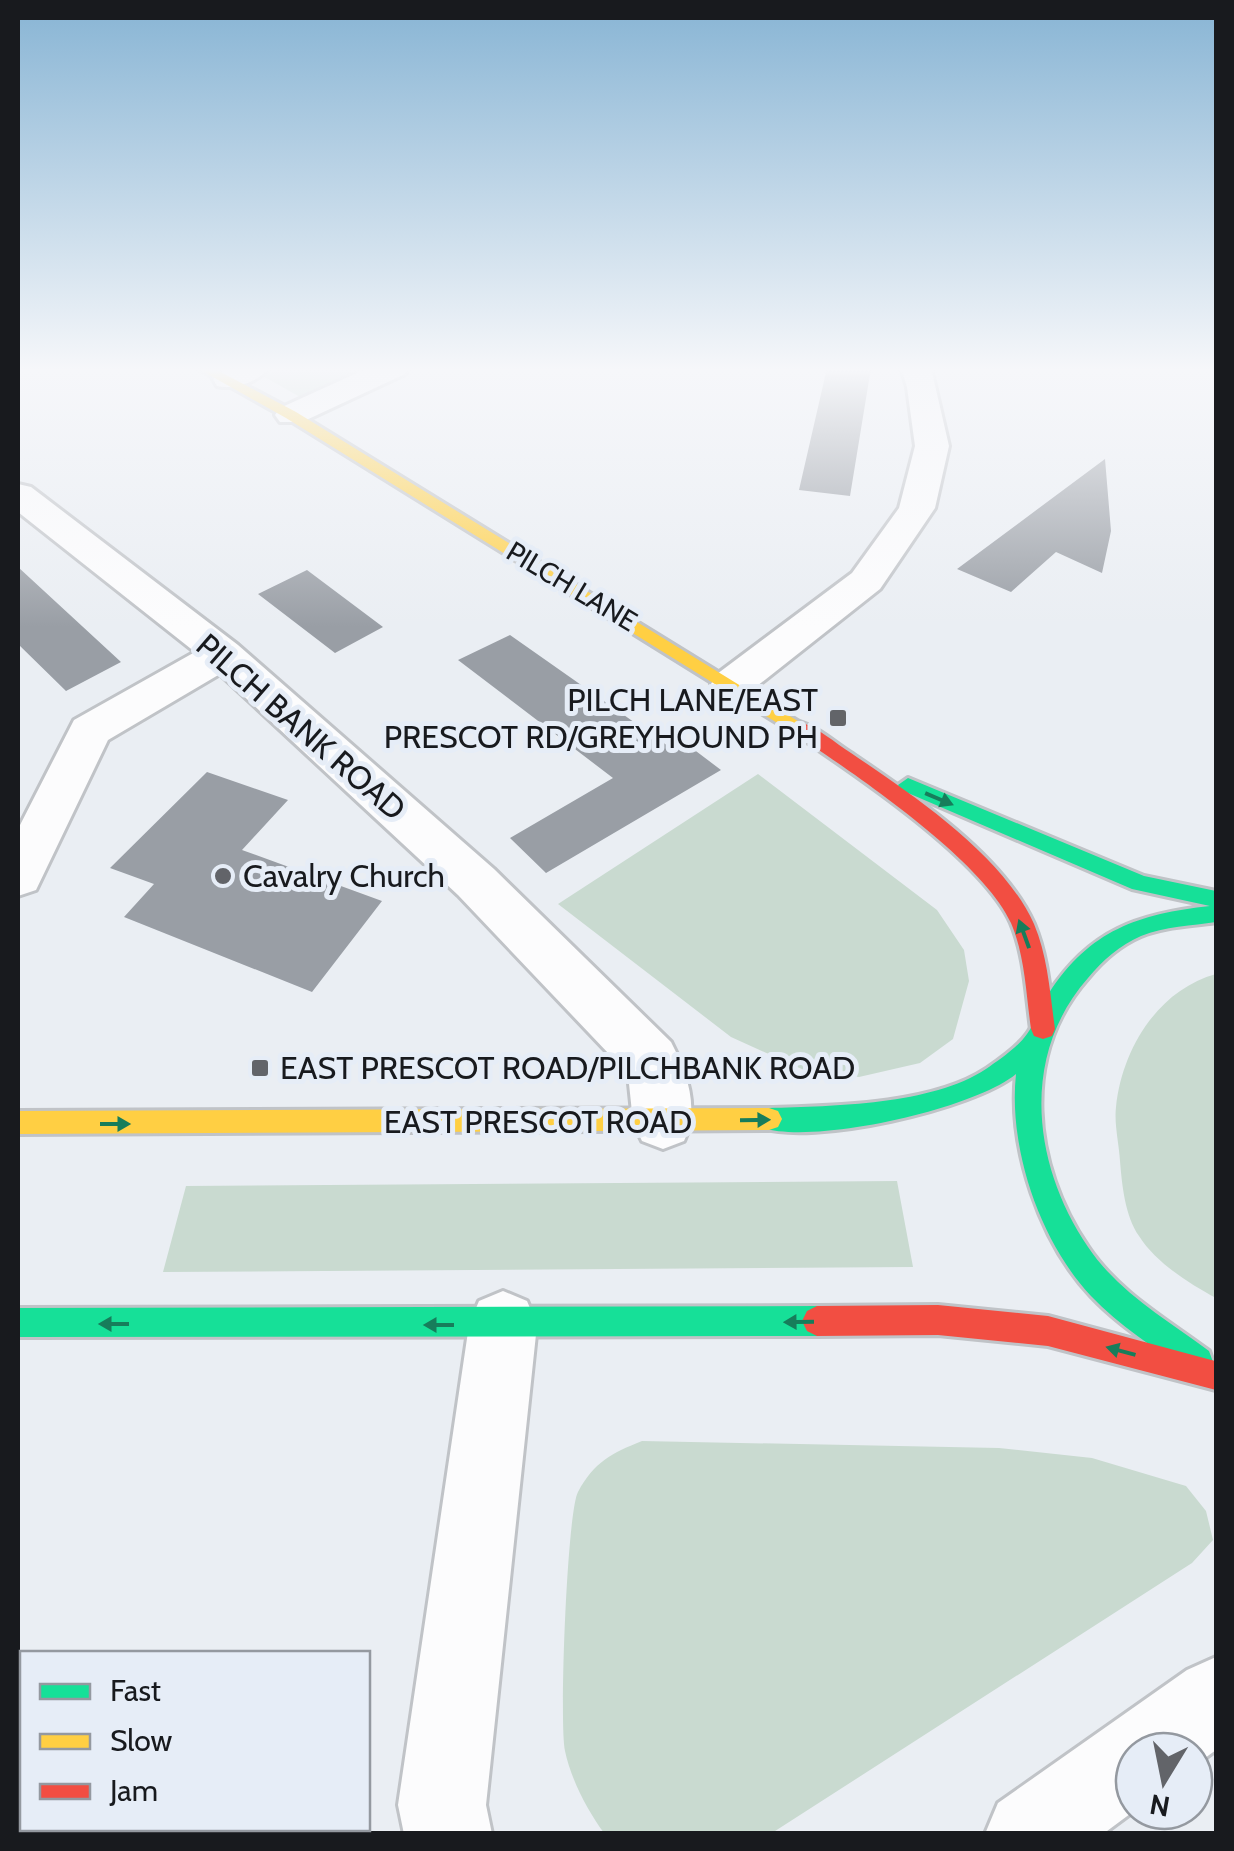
<svg xmlns="http://www.w3.org/2000/svg" width="1234" height="1851" font-family="Cabin,sans-serif">
<style>
.green{fill:#c9dad0}
.building{fill:#999ea5}
.lines{fill:none;stroke-linecap:round;stroke-linejoin:round}
.street-casing{stroke:#c0c3c7;stroke-width:6}
.fast-casing{stroke:#c0c3c7;stroke-width:6}
.slow-casing{stroke:#c0c3c7;stroke-width:6}
.jam-casing{stroke:#c0c3c7;stroke-width:6}
.street{fill:#fcfcfd;fill-rule:evenodd}
.fast{fill:#16e098;fill-rule:evenodd}
.slow{fill:#ffcf43;fill-rule:evenodd}
.jam{fill:#f24e42;fill-rule:evenodd}
.oneway{fill:#177d5b}
.poi-dot{fill:#626469;stroke:#e6edf7;stroke-width:4}
.labels{text-anchor:middle;stroke-width:10;stroke-linejoin:round;paint-order:stroke}
.far-street-label{font-size:28px;fill:#181a1e;stroke:#e6edf7}
.poi-label{font-size:32px;fill:#181a1e;stroke:#e6edf7;text-anchor:start}
.street-label{font-size:32px;fill:#181a1e;stroke:#e6edf7}
</style>
<rect width="100%" height="100%" fill="#eaeef3"/>
<!-- green -->
<path class="green" d="M 282,368 L 365,368 L 300,397 L 263,376 Z
M 758,774 L 937,910 L 964,950 L 969,981 L 953,1039 L 920,1063 L 859,1077 L 804,1070 L 731,1037 L 558,904 Z
M 1216,974 L 1216,1298 C 1190,1284 1156,1263 1139,1236 C 1125,1216 1122,1185 1120,1161 C 1119,1144 1114,1124 1116,1107 C 1122,1049 1158,990 1216,974 Z
M 897,1181 L 913,1267 L 163,1272 L 186,1186 Z
M 642,1441 L 999,1448 L 1092,1458 L 1186,1486 L 1206,1511 L 1213,1540 L 1192,1563 L 772,1833 L 604,1833 C 587,1810 571,1779 565,1751 C 559,1724 567,1512 578,1492 C 594,1462 612,1453 642,1441 Z"/>
<!-- building -->
<path class="building" d="M 827,368 L 871,368 L 850,496 L 799,490 Z
M 1105,459 L 1111,531 L 1102,573 L 1056,552 L 1011,592 L 957,569 Z
M 18,567 L 121,662 L 66,691 L 18,644 Z
M 307,570 L 383,627 L 335,653 L 258,594 Z
M 510,635 L 668,746 L 680,739 L 721,770 L 546,873 L 510,838 L 613,778 L 458,660 Z
M 207,772 L 288,800 L 242,850 L 382,901 L 312,992 L 124,917 L 154,884 L 110,868 Z"/>
<g class="lines">
<!-- street casing -->
<g class="street-casing">
<path id="street" d="M 227,368 L 269,368 C 258,382 234,390 217,386 L 213,379 Z
M 368,368 L 409,368 L 405,374 L 302,422 L 280,422 L 275,415 L 280,408 Z
M 901,368 L 931,368 L 949,446 L 935,508 L 880,589 L 747,694 L 732,698 L 717,694 L 711,684 L 717,674 L 852,573 L 899,508 L 915,446 L 907,387 Z
M 18,484 L 31,487 L 238,645 L 494,869 L 671,1042 C 687,1073 700,1108 684,1141 L 663,1149 L 642,1141 L 633,1122 L 628,1074 L 458,895 L 220,674 L 108,740 L 36,890 L 18,896 L 18,829 L 74,720 L 195,652 L 18,512 Z
M 503,1291 L 527,1301 L 537,1325 L 486,1805 L 492,1834 L 404,1834 L 398,1805 L 469,1325 L 479,1301 Z
M 1216,1657 L 1216,1750 L 1194,1766 L 1194,1751 L 1134,1751 L 1134,1811 L 1103,1834 L 985,1834 L 998,1803 L 1187,1670 Z"/>
</g>
<!-- fast casing -->
<g class="fast-casing">
<path id="fast" d="M 908,778 L 1144,876 L 1216,891 L 1216,922 C 1192,926 1165,926 1141,936 C 1120,945 1102,961 1088,978 C 1020,1055 1032,1165 1088,1247 C 1118,1292 1166,1319 1209,1351 L 1213,1362 L 1209,1373 L 1198,1377 L 1187,1373 C 1155,1347 1119,1326 1091,1296 C 1040,1242 1008,1148 1016,1074 C 974,1109 811,1146 760,1127 L 756,1119 L 760,1111 L 769,1108 C 833,1106 932,1105 986,1069 C 999,1060 1018,1047 1027,1034 C 1036,1022 1040,1006 1049,993 C 1090,930 1138,914 1210,906 L 1132,889 L 901,790 L 898,785 Z
M 817,1306 L 827,1311 L 832,1321 L 827,1331 L 817,1336 L 18,1337 L 18,1308 Z"/>
</g>
<!-- slow casing -->
<g class="slow-casing">
<path id="slow" d="M 197,368 L 213,368 L 296,412 L 809,728 L 799,734 L 792,732 L 286,418 Z
M 769,1108 L 778,1111 L 782,1119 L 778,1127 L 769,1130 L 18,1134 L 18,1111 Z"/>
</g>
<!-- jam casing -->
<g class="jam-casing">
<path id="jam" d="M 799,722 C 818,727 835,743 851,753 C 913,795 1003,855 1034,924 C 1048,957 1050,994 1055,1029 L 1052,1036 L 1043,1039 L 1034,1036 L 1031,1029 C 1026,994 1025,956 1011,923 C 982,859 852,772 792,732 L 789,728 Z
M 938,1305 L 1048,1316 L 1215,1361 L 1216,1390 L 1048,1346 L 938,1335 L 817,1336 L 807,1331 L 802,1321 L 807,1311 L 817,1306 Z"/>
</g>
<!-- street -->
<use href="#street" class="street"/>
<!-- fast -->
<use href="#fast" class="fast"/>
<!-- slow -->
<use href="#slow" class="slow"/>
<!-- jam -->
<use href="#jam" class="jam"/>
</g>
<!-- one-way arrows -->
<defs><path id="oneway-solid" d="M-6-.8H1V-3.2L6.5 0L1 3.2V.8H-6Z" transform="scale(2.5)"/></defs>
<g class="oneway">
<use href="#oneway-solid" transform="translate(939 799) rotate(23)"/>
<use href="#oneway-solid" transform="translate(1024 934) rotate(-110)"/>
<use href="#oneway-solid" transform="translate(755 1120) rotate(-1)"/>
<use href="#oneway-solid" transform="translate(115 1124)"/>
<use href="#oneway-solid" transform="translate(799 1322) rotate(179)"/>
<use href="#oneway-solid" transform="translate(114 1324) rotate(-180)"/>
<use href="#oneway-solid" transform="translate(439 1325) rotate(-180)"/>
<use href="#oneway-solid" transform="translate(1121 1351) rotate(-165)"/>
</g>
<!-- sky -->
<linearGradient id="sky" x2="0" y2="1"><stop stop-color="#87b4d4"/><stop offset="0.59" stop-color="#f6f7fa"/><stop offset="1" stop-color="#f6f7fa" stop-opacity="0"/></linearGradient>
<rect width="1234" height="627" fill="url(#sky)"/>
<!-- markers -->
<g class="poi-dot">
<rect x="828" y="708" width="20" height="20" rx="5"/>
<circle cx="223" cy="876" r="10"/>
<rect x="250" y="1058" width="20" height="20" rx="5"/>
</g>
<g class="labels">
<!-- far-street labels -->
<g class="far-street-label">
<text transform="translate(572 586) rotate(31)" y="10">PILCH LANE</text>
</g>
<!-- poi labels -->
<g class="poi-label">
<text x="818" y="711" text-anchor="end">PILCH LANE/EAST<tspan x="818" dy="37">PRESCOT RD/GREYHOUND PH</tspan></text>
<text x="243" y="887">Cavalry Church</text>
<text x="280" y="1079">EAST PRESCOT ROAD/PILCHBANK ROAD</text>
</g>
<!-- street labels -->
<g class="street-label">
<text transform="translate(301 727) rotate(41)" y="11">PILCH BANK ROAD</text>
<text x="538" y="1133">EAST PRESCOT ROAD</text>
</g>
</g>
<!-- border -->
<rect width="1234" height="1851" fill="none" stroke="#181a1e" stroke-width="40"/>
<!-- legend -->
<rect x="20" y="1651" width="350" height="180" fill="#e6edf7" stroke="#9499a0" stroke-width="2.5"/>
<rect x="40" y="1684" width="50" height="15" fill="#16e098" stroke="#9499a0" stroke-width="2.5"/>
<text x="110" y="1701" font-size="30" fill="#181a1e">Fast</text>
<rect x="40" y="1734" width="50" height="15" fill="#ffcf43" stroke="#9499a0" stroke-width="2.5"/>
<text x="110" y="1751" font-size="30" fill="#181a1e">Slow</text>
<rect x="40" y="1784" width="50" height="15" fill="#f24e42" stroke="#9499a0" stroke-width="2.5"/>
<text x="110" y="1801" font-size="30" fill="#181a1e">Jam</text>
<!-- north arrow -->
<g transform="translate(1164 1781) rotate(190)"><circle r="48" fill="#e6edf7" stroke="#9499a0" stroke-width="2.5"/>
<path d="M0-8L18 38L0 25L-18 38Z" fill="#626469"/>
<text y="-15" font-size="28" font-weight="bold" text-anchor="middle" fill="#181a1e">N</text>
</g>
</svg>
